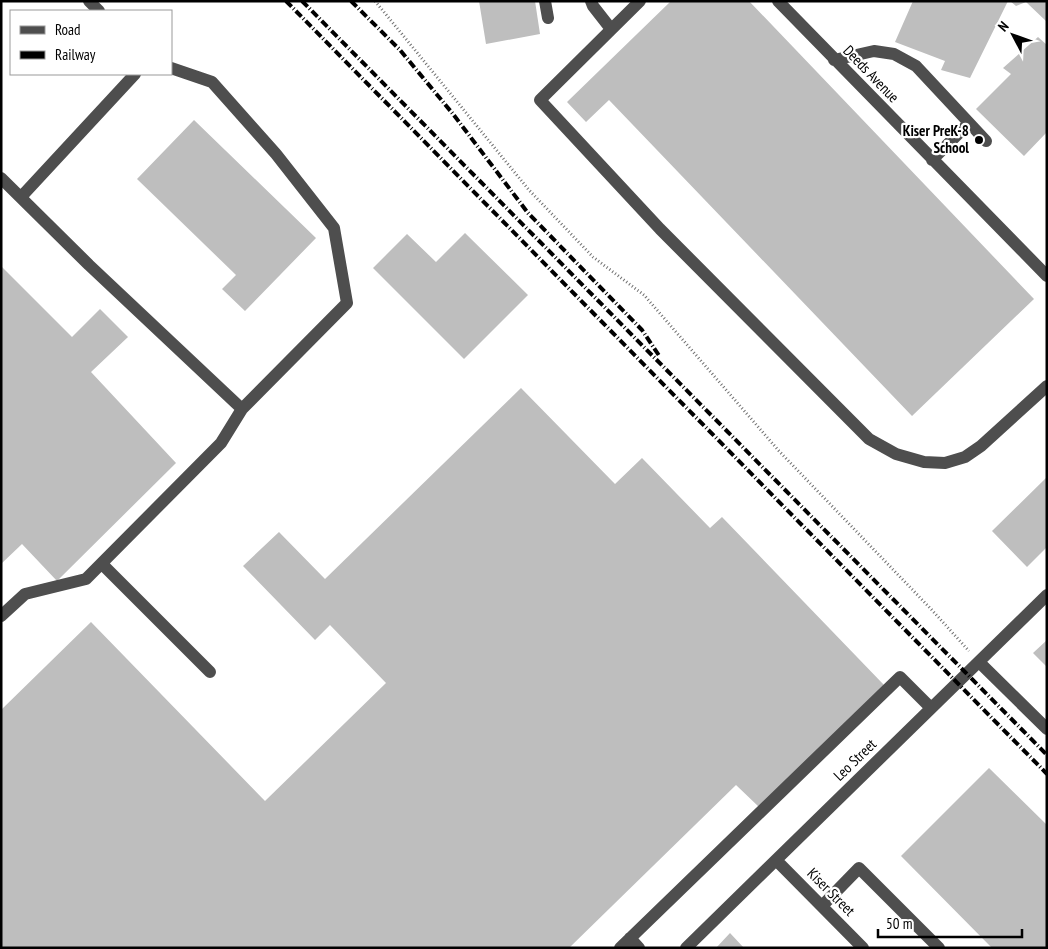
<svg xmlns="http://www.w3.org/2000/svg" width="1048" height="949" font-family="'PT Sans Narrow',sans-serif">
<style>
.building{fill:#bebebe}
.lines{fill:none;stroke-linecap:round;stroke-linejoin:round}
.path{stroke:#707070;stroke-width:3;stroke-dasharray:1 2.5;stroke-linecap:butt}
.minor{stroke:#4e4e4e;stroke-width:12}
.rail{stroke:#000;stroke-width:4;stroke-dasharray:8 2.5 1 2.5;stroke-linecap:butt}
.poi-dot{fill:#000;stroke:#fff;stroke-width:2}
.labels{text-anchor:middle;stroke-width:4.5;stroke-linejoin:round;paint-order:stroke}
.street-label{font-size:15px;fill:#000;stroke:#fff}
.poi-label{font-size:15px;font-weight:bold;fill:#000;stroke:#fff;text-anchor:end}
</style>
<rect width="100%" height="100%" fill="#fff"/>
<!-- building -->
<path class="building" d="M 479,1 L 535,1 L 540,34 L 486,44 Z
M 671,1 L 749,1 L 1034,299 L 912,416 L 609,100 L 586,122 L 567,102 Z
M 913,1 L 1008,1 L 970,78 L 941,70 L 945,61 L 895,42 Z
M 1010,1 L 1047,1 L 1047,22 L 1026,2 L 1016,6 Z
M 1038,37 L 1047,45 L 1047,132 L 1024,156 L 976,109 L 1011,74 L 1003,68 Z
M 194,120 L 316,238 L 245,311 L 222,289 L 236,275 L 137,179 Z
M 465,233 L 528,295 L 464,359 L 373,268 L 407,234 L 436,262 Z
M 1,266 L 72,337 L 100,309 L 128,337 L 91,372 L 176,463 L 57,581 L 22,544 L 1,564 Z
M 521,388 L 615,484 L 642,458 L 710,528 L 722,517 L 884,685 L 759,807 L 736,785 L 569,948 L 1,948 L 1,710 L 91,622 L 265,801 L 386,683 L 330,625 L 315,640 L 243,566 L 279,532 L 325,579 Z
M 1047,477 L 1047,547 L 1027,567 L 992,531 Z
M 1047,640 L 1047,667 L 1033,653 Z
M 989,768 L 1047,825 L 1047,948 L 992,948 L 901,856 Z
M 730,933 L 744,948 L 716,948 Z"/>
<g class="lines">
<!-- path -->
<path class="path" d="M 375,1 L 529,190 L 593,257 L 644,295 L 779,451 L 931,609 L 969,651"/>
<!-- minor -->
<path class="minor" d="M 89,1 L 99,11
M 545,1 L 548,18
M 591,1 L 593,6 L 611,29
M 640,1 L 540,100 L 660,229 L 869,439 L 896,454 L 924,462 L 945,463 L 965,457 L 981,446 L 1047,386
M 778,1 L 1047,276
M 834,60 L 874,51 L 894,54 L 916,66 L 986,141
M 171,68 L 212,82 L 276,154 L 334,228 L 347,303 L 242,409
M 932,160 L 969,123
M 1,178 L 89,265 L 242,409 L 221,443 L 86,579 L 25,594 L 1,616
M 21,197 L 135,74
M 102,564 L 210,672
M 979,662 L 1047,729
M 776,860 L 863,948
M 822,906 L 859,868 L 939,948
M 630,938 L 639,948
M 620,948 L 900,677 L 931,708
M 686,948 L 1047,595"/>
<!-- rail -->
<path class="rail" d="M 286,1 L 1047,774
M 302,1 L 1047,755
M 351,1 L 400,50 L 453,114 L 528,213 L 642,330 L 660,357"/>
</g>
<!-- markers -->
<circle class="poi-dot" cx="979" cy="140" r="5"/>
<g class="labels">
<!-- street labels -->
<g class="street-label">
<text transform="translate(871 74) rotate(46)" y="5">Deeds Avenue</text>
<text transform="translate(855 760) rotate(-44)" y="5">Leo Street</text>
<text transform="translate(831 892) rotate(45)" y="5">Kiser Street</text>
</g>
<!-- poi labels -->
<g class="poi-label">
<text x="969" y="136">Kiser PreK-8<tspan x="969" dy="17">School</tspan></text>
</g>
</g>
<!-- border -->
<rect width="1048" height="949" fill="none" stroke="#000000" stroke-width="5"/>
<!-- legend -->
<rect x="10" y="10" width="162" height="65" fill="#ffffff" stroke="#999999"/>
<rect x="20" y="26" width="25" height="8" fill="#4e4e4e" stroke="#999999"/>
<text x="55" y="35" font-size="15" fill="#000000">Road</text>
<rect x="20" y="51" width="25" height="8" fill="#000000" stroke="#999999"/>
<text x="55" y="60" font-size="15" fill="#000000">Railway</text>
<!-- north arrow -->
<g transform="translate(1013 35) rotate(311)" stroke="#ffffff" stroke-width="4" paint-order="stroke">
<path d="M0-4L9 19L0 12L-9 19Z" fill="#000000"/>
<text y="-8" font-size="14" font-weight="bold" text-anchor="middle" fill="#000000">N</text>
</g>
<!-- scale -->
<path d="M878 929v8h144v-8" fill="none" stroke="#000000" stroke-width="2.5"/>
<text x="886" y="929" font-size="15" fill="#000000" stroke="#ffffff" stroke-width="4" paint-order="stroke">50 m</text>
</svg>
